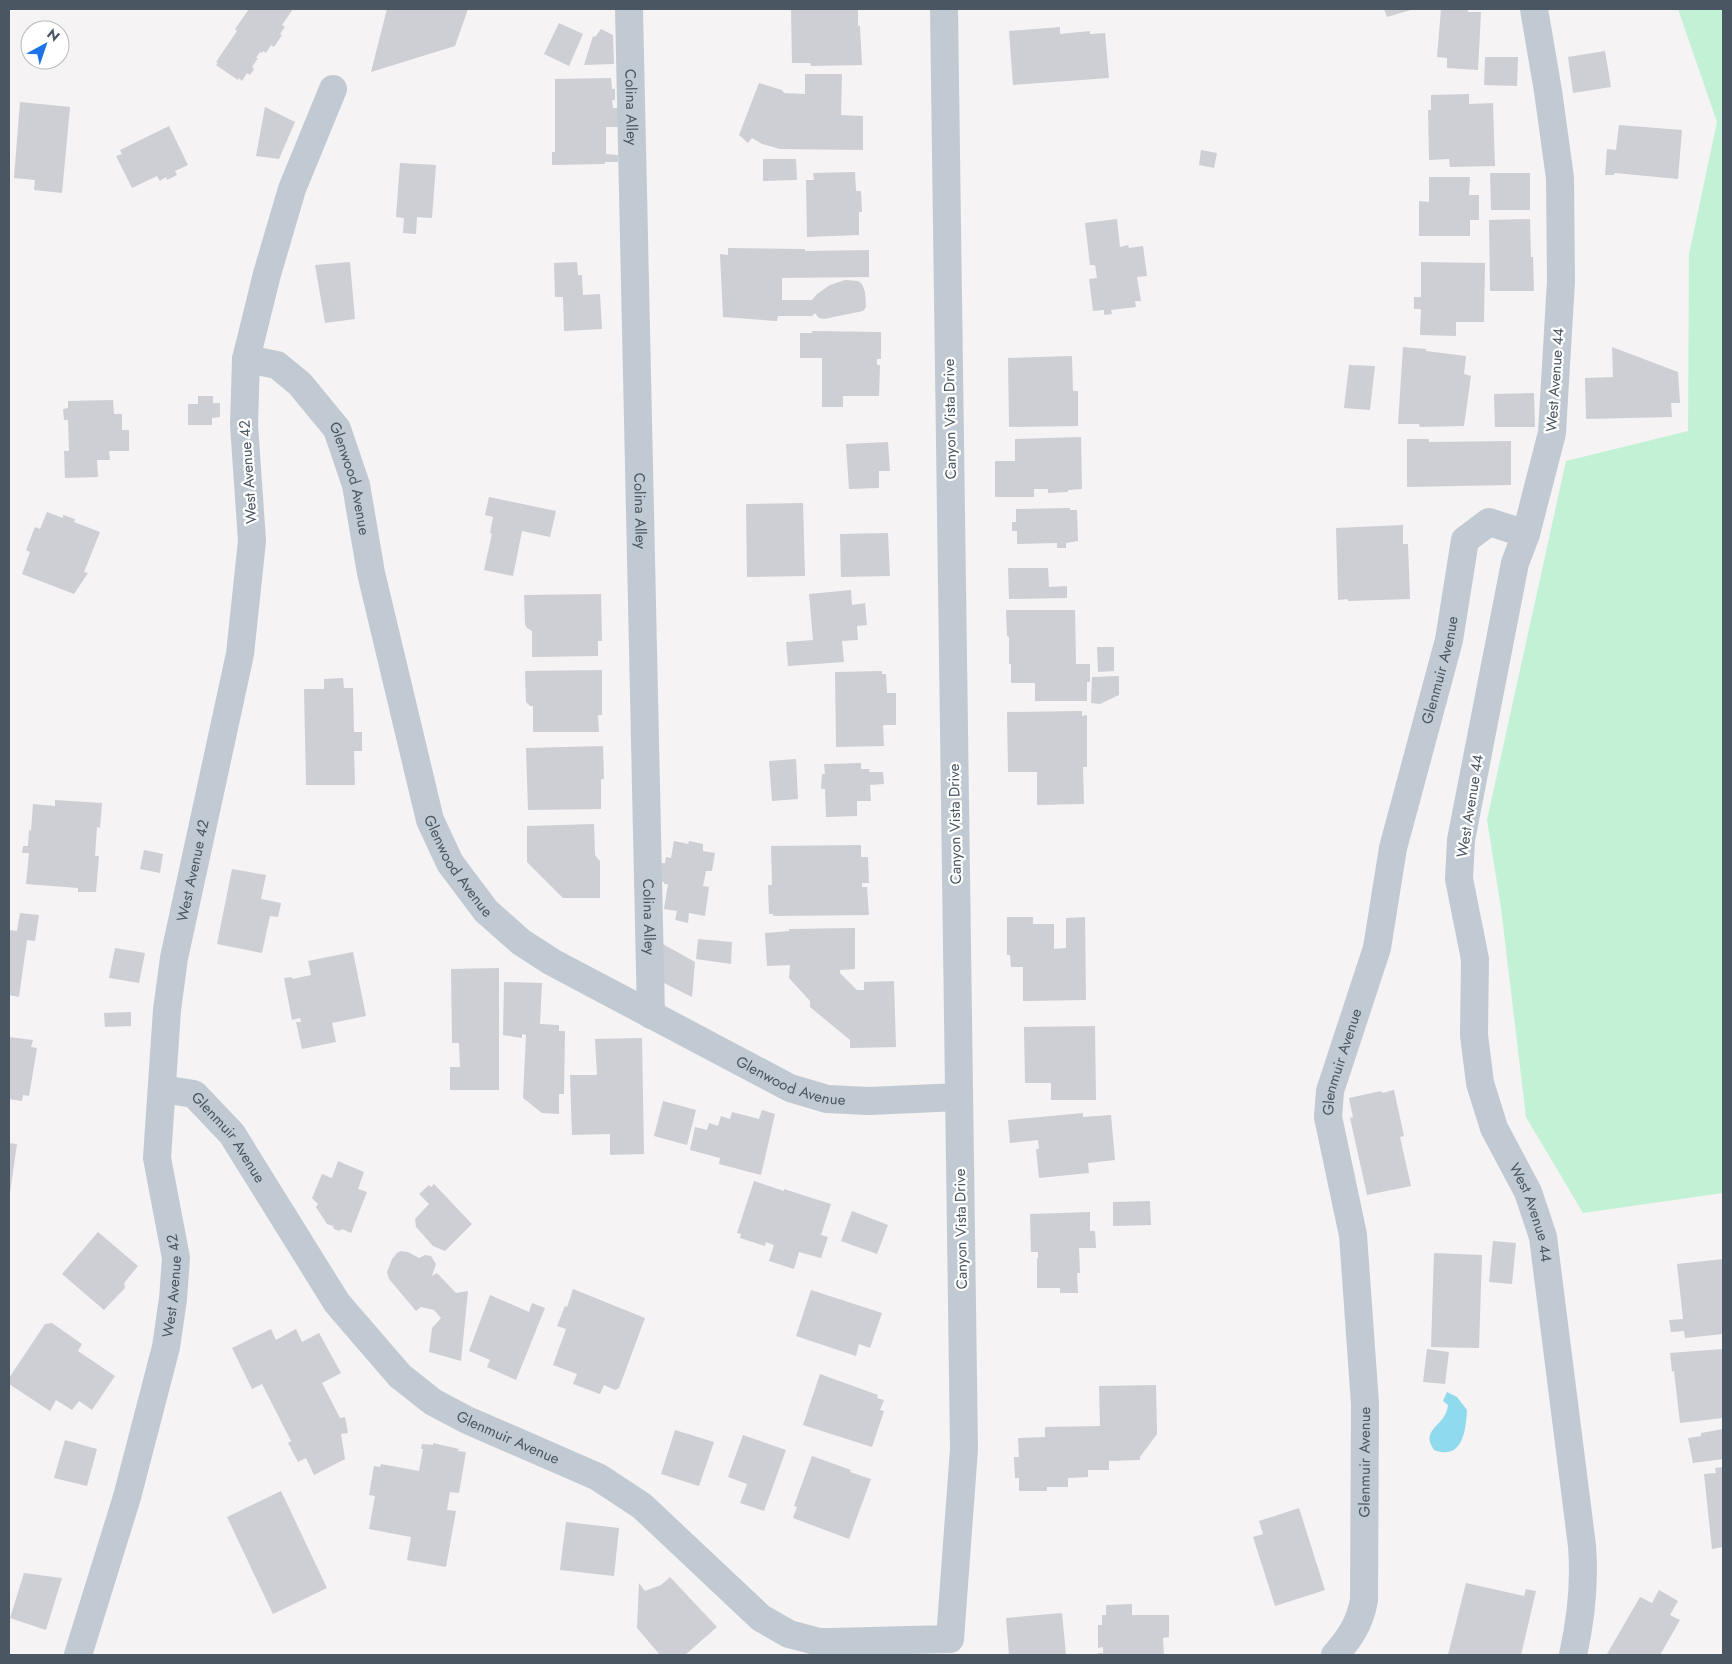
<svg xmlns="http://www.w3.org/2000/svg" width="1732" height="1664" font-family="Jost,sans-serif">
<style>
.green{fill:#c3f1d5}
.water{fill:#90daee}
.building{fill:#cdcfd5}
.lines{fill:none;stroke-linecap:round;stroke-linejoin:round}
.street{stroke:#c1cad2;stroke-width:28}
.labels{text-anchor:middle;stroke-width:4.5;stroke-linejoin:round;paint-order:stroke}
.street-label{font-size:15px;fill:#4a5661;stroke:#fff}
</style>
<rect width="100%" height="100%" fill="#f5f3f3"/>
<!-- green -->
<path class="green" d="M 1678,9 L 1723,9 L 1723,1193 L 1583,1213 L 1526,1117 L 1501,908 L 1487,820 L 1566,461 L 1688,431 L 1689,254 L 1717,122 Z"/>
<!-- water -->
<path class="water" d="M 1447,1392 L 1457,1397 L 1467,1410 C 1466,1431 1462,1461 1434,1450 C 1419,1428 1446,1427 1448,1405 L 1443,1401 Z"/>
<!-- building -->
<path class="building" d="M 249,9 L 293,9 L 282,25 L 285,27 L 280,34 L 282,35 L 274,47 L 271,45 L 266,53 L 263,51 L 262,53 L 260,52 L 256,58 L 258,58 L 252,67 L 254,69 L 250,75 L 247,73 L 242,81 L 239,78 L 238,80 L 216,65 L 218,63 L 216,62 L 237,31 L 235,29 Z
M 387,9 L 468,9 L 455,46 L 371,72 Z
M 791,9 L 858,9 L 858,26 L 860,26 L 862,65 L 811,66 L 810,63 L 792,63 Z
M 1384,9 L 1414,9 L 1387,17 Z
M 1441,9 L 1468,9 L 1468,12 L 1481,12 L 1478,70 L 1447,68 L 1447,58 L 1437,57 Z
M 559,23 L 583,34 L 569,66 L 544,54 Z
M 1060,27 L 1060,34 L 1090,31 L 1090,34 L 1105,33 L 1109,78 L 1013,85 L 1009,31 Z
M 601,29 L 613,35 L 614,64 L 584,65 L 593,36 L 595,37 Z
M 1605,51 L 1611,87 L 1573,93 L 1568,57 Z
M 1485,57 L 1518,57 L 1517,86 L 1484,85 Z
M 805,74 L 842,74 L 841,115 L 863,116 L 863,150 L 780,149 L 762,144 L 752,138 L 748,143 L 739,135 L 759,83 L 782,90 L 784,93 L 805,94 Z
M 611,78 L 612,89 L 615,89 L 615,100 L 612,100 L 613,108 L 618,108 L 618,127 L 606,127 L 606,154 L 618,155 L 618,162 L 605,162 L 605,164 L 552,165 L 552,152 L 555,152 L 555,79 Z
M 1469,94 L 1469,104 L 1493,103 L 1495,166 L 1450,167 L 1449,159 L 1429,160 L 1428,110 L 1431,110 L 1431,95 Z
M 20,102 L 70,107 L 62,193 L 34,190 L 35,180 L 14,178 Z
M 265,107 L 295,122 L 279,159 L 256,156 Z
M 1619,125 L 1682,130 L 1678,179 L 1615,173 L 1614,175 L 1605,175 L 1607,149 L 1616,150 Z
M 169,126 L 188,165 L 175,171 L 177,175 L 167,180 L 166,177 L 160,181 L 157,176 L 132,188 L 116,156 L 122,154 L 120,150 Z
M 1201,150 L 1217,153 L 1214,168 L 1199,165 Z
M 763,159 L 796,159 L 797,180 L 763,181 Z
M 400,163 L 436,165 L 432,218 L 417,217 L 416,234 L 403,233 L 404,218 L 396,217 Z
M 855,172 L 856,191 L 861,191 L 862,212 L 859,212 L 859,235 L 807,237 L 806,180 L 814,180 L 813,173 Z
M 1490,173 L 1530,173 L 1530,210 L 1491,210 Z
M 1429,177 L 1470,177 L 1469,195 L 1479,195 L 1479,220 L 1470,220 L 1470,236 L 1419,236 L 1419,201 L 1429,202 Z
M 1117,219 L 1120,247 L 1128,245 L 1129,248 L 1143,246 L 1147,276 L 1137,277 L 1141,301 L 1135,301 L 1136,307 L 1111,310 L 1112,314 L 1104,315 L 1104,310 L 1093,311 L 1089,279 L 1097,278 L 1095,265 L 1090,265 L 1085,223 Z
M 1530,219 L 1531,257 L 1533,257 L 1534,291 L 1490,291 L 1489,220 Z
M 728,248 L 805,249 L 805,251 L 869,250 L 869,277 L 782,278 L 782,300 L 812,300 L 817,294 L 830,285 L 845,280 L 858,281 L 862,284 L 865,292 L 866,307 L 863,311 L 824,319 L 819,318 L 815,313 L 812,316 L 778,316 L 777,321 L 723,317 L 720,254 L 728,255 Z
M 350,262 L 355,319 L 325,323 L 315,265 Z
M 577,262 L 578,275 L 582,275 L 583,295 L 600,294 L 602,329 L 564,331 L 563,297 L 555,297 L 554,263 Z
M 1421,262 L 1485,263 L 1484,322 L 1456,322 L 1456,336 L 1420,335 L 1421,309 L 1414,309 L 1414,297 L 1421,297 Z
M 812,331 L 881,332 L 881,359 L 877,359 L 877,365 L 880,365 L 879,396 L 843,396 L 843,407 L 822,407 L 822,358 L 800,358 L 800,333 L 812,333 Z
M 1403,347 L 1426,349 L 1426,351 L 1466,356 L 1464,374 L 1471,376 L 1464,426 L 1420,427 L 1419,424 L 1398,424 Z
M 1612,347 L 1678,372 L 1680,403 L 1671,403 L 1672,417 L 1586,419 L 1585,378 L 1613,377 Z
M 1072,356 L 1073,391 L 1078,391 L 1078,426 L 1009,427 L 1008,358 Z
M 1349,365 L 1375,366 L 1370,410 L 1344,408 Z
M 1534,393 L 1535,427 L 1495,427 L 1494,394 Z
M 198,396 L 213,396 L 213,403 L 220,403 L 220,417 L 212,418 L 212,425 L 188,425 L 188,404 L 198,404 Z
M 113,400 L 114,414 L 122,414 L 122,430 L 129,430 L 129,451 L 109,451 L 110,460 L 97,460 L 98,477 L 65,478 L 64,451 L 69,451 L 68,420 L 64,420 L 63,409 L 68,408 L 68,401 Z
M 1081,437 L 1082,489 L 1068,490 L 1068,492 L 1048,493 L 1048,489 L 1034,489 L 1034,497 L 995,497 L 995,461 L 1015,461 L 1015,439 Z
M 1407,439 L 1429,439 L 1429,442 L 1511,441 L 1511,485 L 1407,487 Z
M 888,442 L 890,471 L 879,471 L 879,488 L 849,489 L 846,444 Z
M 489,497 L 556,511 L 550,537 L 522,531 L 513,576 L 484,570 L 492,534 L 490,533 L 493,517 L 485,515 Z
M 803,503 L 805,576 L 747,577 L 746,504 Z
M 1070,508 L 1070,510 L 1077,510 L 1078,541 L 1066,543 L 1066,548 L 1057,548 L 1057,543 L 1017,544 L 1017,531 L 1012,531 L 1012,522 L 1016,522 L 1016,509 Z
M 47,512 L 63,518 L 63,515 L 75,519 L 74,522 L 100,532 L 84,572 L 88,573 L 74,594 L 22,574 L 30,552 L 26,550 L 35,527 L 40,529 Z
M 1403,525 L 1403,544 L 1408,544 L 1410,599 L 1348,601 L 1347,599 L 1338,600 L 1336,528 Z
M 888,533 L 890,576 L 841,577 L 840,534 Z
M 1008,568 L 1048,568 L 1049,587 L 1067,586 L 1067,598 L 1009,599 Z
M 851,590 L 852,605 L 865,603 L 867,625 L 857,626 L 858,640 L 842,641 L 844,662 L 788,666 L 786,642 L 813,640 L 809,594 Z
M 601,594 L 602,641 L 598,641 L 598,656 L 532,657 L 532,631 L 527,628 L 525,624 L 524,595 Z
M 1006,610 L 1075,610 L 1076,664 L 1090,664 L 1090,682 L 1087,682 L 1087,701 L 1035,701 L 1035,683 L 1011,683 L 1011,664 L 1009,664 L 1009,637 L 1007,636 Z
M 1097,647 L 1114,647 L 1114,671 L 1098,672 Z
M 602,670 L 602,715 L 598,715 L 599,732 L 533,732 L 533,706 L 530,706 L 526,702 L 525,671 Z
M 882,671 L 882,674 L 886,674 L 887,693 L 896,693 L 896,725 L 883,725 L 884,746 L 836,747 L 835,672 Z
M 1119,676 L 1119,695 L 1100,704 L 1091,703 L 1092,677 Z
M 343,678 L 344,688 L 353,688 L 354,732 L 362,732 L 362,751 L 354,751 L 355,785 L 306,785 L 304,689 L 324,689 L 324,679 Z
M 1082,711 L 1082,716 L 1087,715 L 1087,767 L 1083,767 L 1084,804 L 1037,805 L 1037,772 L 1008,772 L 1007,712 Z
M 603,746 L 604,779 L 601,779 L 601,809 L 528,810 L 526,748 Z
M 796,759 L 798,799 L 772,801 L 769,761 Z
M 861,763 L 861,769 L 870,769 L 869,772 L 883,772 L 884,784 L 870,785 L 871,801 L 857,801 L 857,816 L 826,817 L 825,789 L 821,789 L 822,774 L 825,774 L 824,764 Z
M 55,800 L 102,803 L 100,828 L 97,827 L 95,856 L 99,856 L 96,892 L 78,892 L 78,888 L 26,884 L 29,853 L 22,853 L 23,846 L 28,846 L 29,830 L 31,831 L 33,804 L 55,806 Z
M 594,824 L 595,855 L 600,861 L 600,898 L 563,898 L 527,862 L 527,826 Z
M 674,841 L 688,844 L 689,841 L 703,844 L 703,851 L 715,853 L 712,871 L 706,871 L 703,886 L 709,887 L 705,916 L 689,913 L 688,923 L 675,920 L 677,911 L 664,909 L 668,884 L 664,884 L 664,882 L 658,882 L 662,863 L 665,863 L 666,857 L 671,858 Z
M 861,845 L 861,857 L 868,857 L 869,883 L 862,883 L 862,887 L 867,887 L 869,915 L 773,916 L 773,914 L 769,914 L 768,885 L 772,885 L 771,846 Z
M 144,850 L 163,854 L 160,873 L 140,869 Z
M 232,869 L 266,875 L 261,899 L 281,903 L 278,917 L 270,916 L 262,953 L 217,944 Z
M 20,913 L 39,915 L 35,941 L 27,940 L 19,997 L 9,995 L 9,930 L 17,931 Z
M 1007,917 L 1033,917 L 1033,924 L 1054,924 L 1054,949 L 1066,948 L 1066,918 L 1085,917 L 1086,1000 L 1023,1001 L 1023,967 L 1011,967 L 1010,955 L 1007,955 Z
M 855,928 L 855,969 L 840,970 L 840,973 L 857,990 L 864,990 L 864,982 L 894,981 L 896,1047 L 850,1048 L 850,1040 L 810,1007 L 810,1001 L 789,978 L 790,965 L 767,966 L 765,933 L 789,931 L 789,929 Z
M 698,939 L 732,942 L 731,964 L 696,959 Z
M 661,943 L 695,962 L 692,997 L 664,983 L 660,960 Z
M 115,948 L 145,953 L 139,983 L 109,978 Z
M 353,952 L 366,1016 L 332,1023 L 336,1042 L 302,1049 L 296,1022 L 301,1022 L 300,1018 L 292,1020 L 284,978 L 292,977 L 292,979 L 311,975 L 308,961 Z
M 499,968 L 499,1090 L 450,1090 L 450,1067 L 460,1067 L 459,1043 L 452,1043 L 451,969 Z
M 504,982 L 542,983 L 540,1024 L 559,1025 L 559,1031 L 565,1031 L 564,1094 L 559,1094 L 559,1114 L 542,1113 L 523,1098 L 526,1035 L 522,1034 L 522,1038 L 503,1035 Z
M 131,1012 L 131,1026 L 105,1027 L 104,1013 Z
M 1095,1026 L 1096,1100 L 1051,1100 L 1051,1083 L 1025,1083 L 1024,1027 Z
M 9,1037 L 33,1040 L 31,1047 L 37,1048 L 29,1096 L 23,1095 L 22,1101 L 9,1099 Z
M 642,1038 L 644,1154 L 610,1155 L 610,1134 L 572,1135 L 570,1075 L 597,1075 L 595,1039 Z
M 1394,1090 L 1404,1136 L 1400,1137 L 1411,1186 L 1367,1195 L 1350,1118 L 1353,1117 L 1349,1098 L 1381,1091 L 1382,1093 Z
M 663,1101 L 696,1110 L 687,1145 L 654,1136 Z
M 762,1110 L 775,1114 L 761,1175 L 719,1164 L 720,1158 L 690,1150 L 695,1127 L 707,1130 L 709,1123 L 718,1126 L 721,1116 L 730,1119 L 732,1112 L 759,1119 Z
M 1083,1113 L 1083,1117 L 1111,1115 L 1115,1160 L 1088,1163 L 1089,1173 L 1039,1178 L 1036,1149 L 1039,1149 L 1038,1140 L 1010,1143 L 1008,1120 Z
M 9,1143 L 17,1144 L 10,1193 L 9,1193 Z
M 338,1161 L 364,1172 L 358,1189 L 367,1192 L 351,1233 L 342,1229 L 339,1231 L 334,1229 L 333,1226 L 327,1224 L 316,1207 L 318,1204 L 312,1198 L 322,1174 L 332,1178 Z
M 754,1181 L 784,1191 L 784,1189 L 831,1204 L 821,1235 L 828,1237 L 821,1258 L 799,1252 L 794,1269 L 769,1261 L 774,1245 L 766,1242 L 765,1246 L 740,1238 L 741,1234 L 737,1233 Z
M 434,1184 L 472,1224 L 445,1251 L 433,1246 L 416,1227 L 415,1219 L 429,1204 L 419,1194 L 429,1185 L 431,1187 Z
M 1150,1201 L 1151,1225 L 1113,1226 L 1113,1202 Z
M 852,1211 L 888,1225 L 877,1254 L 841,1241 Z
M 1090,1212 L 1090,1231 L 1095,1231 L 1096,1248 L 1079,1248 L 1080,1273 L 1077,1273 L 1078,1293 L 1060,1293 L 1060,1288 L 1037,1288 L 1037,1258 L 1038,1258 L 1038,1252 L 1031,1252 L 1030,1214 Z
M 98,1232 L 138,1266 L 124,1283 L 125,1288 L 104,1310 L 62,1274 Z
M 1493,1241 L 1516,1243 L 1512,1284 L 1489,1282 Z
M 401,1251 L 408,1252 L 419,1258 L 425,1255 L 431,1256 L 436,1264 L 432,1276 L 437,1273 L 456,1293 L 468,1291 L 461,1361 L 429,1352 L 432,1328 L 441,1318 L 434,1310 L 430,1309 L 421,1307 L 416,1311 L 389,1279 L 387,1272 L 392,1259 L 397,1253 Z
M 1434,1253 L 1482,1255 L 1479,1348 L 1431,1347 Z
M 1723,1259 L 1723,1334 L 1685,1338 L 1684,1331 L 1671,1332 L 1669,1320 L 1683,1319 L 1677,1264 Z
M 573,1289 L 645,1318 L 619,1388 L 615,1390 L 604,1385 L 600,1394 L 573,1384 L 577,1374 L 553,1365 L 566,1329 L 557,1326 L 565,1306 L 567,1307 Z
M 811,1290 L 882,1313 L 870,1348 L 859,1344 L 856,1356 L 796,1336 Z
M 490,1295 L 529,1312 L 532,1303 L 545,1308 L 516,1380 L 487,1367 L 490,1360 L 469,1351 Z
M 52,1323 L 82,1344 L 78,1351 L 115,1376 L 92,1410 L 79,1401 L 72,1410 L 56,1400 L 50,1411 L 9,1384 L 9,1378 L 45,1324 Z
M 271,1329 L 276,1340 L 296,1329 L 302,1342 L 319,1333 L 341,1373 L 322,1383 L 340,1418 L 345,1417 L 348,1433 L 341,1434 L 345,1459 L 314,1475 L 306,1458 L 298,1462 L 288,1443 L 291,1441 L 262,1384 L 252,1389 L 232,1348 Z
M 1427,1349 L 1449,1352 L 1445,1384 L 1423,1382 Z
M 1723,1349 L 1723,1418 L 1680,1423 L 1674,1371 L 1672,1372 L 1670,1353 Z
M 820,1374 L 878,1395 L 877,1398 L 884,1400 L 880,1410 L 884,1411 L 872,1447 L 803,1425 Z
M 1156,1385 L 1157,1434 L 1140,1457 L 1140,1460 L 1109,1461 L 1109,1470 L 1088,1470 L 1088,1477 L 1068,1478 L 1068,1487 L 1047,1487 L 1047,1491 L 1019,1491 L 1019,1478 L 1015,1478 L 1014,1457 L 1019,1457 L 1018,1438 L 1045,1437 L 1045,1427 L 1100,1426 L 1099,1386 Z
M 1723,1429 L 1723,1459 L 1693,1463 L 1688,1438 L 1701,1436 L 1701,1433 Z
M 675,1430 L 714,1442 L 699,1486 L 661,1474 Z
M 743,1435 L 786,1450 L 764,1511 L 740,1503 L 747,1484 L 728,1477 Z
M 65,1440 L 97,1449 L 87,1486 L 54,1478 Z
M 433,1443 L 459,1449 L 458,1451 L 466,1452 L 459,1493 L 450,1492 L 447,1510 L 456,1511 L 446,1567 L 407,1560 L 411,1537 L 369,1529 L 375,1496 L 369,1495 L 374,1466 L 380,1467 L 381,1464 L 419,1471 L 423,1449 L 421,1449 L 422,1444 L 433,1445 Z
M 812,1456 L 851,1470 L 850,1472 L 871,1479 L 849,1539 L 793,1518 L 797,1507 L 794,1506 Z
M 1723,1467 L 1723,1547 L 1712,1549 L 1704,1474 L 1716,1473 L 1715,1468 Z
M 281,1491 L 327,1588 L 273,1614 L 227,1517 Z
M 1299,1508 L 1325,1590 L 1275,1606 L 1253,1537 L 1263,1534 L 1259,1521 Z
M 566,1522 L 619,1528 L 614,1576 L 560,1570 Z
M 24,1573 L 62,1578 L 46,1630 L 10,1618 Z
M 670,1577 L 717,1627 L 685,1655 L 660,1655 L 637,1628 L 639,1583 L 645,1591 L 661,1585 Z
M 1466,1583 L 1524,1596 L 1526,1589 L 1536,1591 L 1521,1655 L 1448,1655 Z
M 1659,1590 L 1678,1601 L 1670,1615 L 1680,1620 L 1660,1655 L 1610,1655 L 1607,1654 L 1640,1597 L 1652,1603 Z
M 1132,1604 L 1132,1615 L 1169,1615 L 1169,1637 L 1163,1638 L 1164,1655 L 1098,1655 L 1098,1653 L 1103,1653 L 1103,1647 L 1098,1648 L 1098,1625 L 1102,1625 L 1102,1615 L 1106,1615 L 1106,1605 Z
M 1062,1613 L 1066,1655 L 1009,1655 L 1006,1618 Z"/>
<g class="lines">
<!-- street -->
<g class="street">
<path id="s1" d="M 629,9 L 651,1015"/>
<path id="s2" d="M 1534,9 L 1548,91 L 1560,178 L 1561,281 L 1552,433 L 1526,534 L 1515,563 L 1461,840 L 1459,879 L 1475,959 L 1474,1035 L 1480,1083 L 1494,1128 L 1528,1192 L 1543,1237 L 1582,1546 C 1585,1583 1581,1619 1573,1655"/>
<path id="s3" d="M 246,359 L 277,365 L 300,384 L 337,429 L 356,485 L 371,573 L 430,820 L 450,863 L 486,911 L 521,942 L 552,962 L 790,1088 L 827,1099 L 869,1101 L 959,1097"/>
<path id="s4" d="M 162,1089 L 194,1094 L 232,1134 L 337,1303 L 400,1376 L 433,1402 L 467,1420 L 598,1477 L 642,1506 L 761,1618 L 789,1634 L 819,1642 L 830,1642 L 950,1639 L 964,1449 L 944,9"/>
<path id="s5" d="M 78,1655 L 127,1497 L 166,1347 L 173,1299 L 176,1258 L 157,1158 L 167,1010 L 174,958 L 240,654 L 252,541 L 244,425 L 246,359 L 267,274 L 292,189 L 333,89"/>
<path id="s6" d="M 1335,1655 C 1350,1638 1360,1623 1364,1600 L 1365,1404 L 1353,1235 L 1328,1117 L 1330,1091 L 1377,948 L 1393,848 L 1449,640 L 1465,540 L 1489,522 L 1526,534"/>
</g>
</g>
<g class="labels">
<!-- street labels -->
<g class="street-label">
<text dy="5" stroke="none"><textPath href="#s1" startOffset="98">Colina Alley</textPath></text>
<text transform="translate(1555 380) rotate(-86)" y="5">West Avenue 44</text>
<text transform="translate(950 419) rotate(-91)" y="5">Canyon Vista Drive</text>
<text transform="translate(248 472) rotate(-94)" y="5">West Avenue 42</text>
<text dy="5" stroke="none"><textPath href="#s3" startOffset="171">Glenwood Avenue</textPath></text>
<text dy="5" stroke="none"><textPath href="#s1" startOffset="502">Colina Alley</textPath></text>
<text dy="5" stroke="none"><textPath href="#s6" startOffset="1011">Glenmuir Avenue</textPath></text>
<text transform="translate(1470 806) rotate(-81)" y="5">West Avenue 44</text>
<text transform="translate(955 824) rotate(-91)" y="5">Canyon Vista Drive</text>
<text dy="5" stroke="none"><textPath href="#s3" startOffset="576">Glenwood Avenue</textPath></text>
<text dy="5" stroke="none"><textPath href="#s5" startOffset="802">West Avenue 42</textPath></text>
<text dy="5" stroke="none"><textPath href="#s1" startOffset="908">Colina Alley</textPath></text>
<text dy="5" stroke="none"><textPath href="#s6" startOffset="606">Glenmuir Avenue</textPath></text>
<text dy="5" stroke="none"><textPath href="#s3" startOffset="981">Glenwood Avenue</textPath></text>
<text dy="5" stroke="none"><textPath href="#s4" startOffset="88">Glenmuir Avenue</textPath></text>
<text dy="5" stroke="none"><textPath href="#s2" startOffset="1229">West Avenue 44</textPath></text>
<text transform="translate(961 1229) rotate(-91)" y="5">Canyon Vista Drive</text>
<text dy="5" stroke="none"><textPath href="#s5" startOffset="382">West Avenue 42</textPath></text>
<text dy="5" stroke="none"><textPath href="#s4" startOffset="508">Glenmuir Avenue</textPath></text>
<text dy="5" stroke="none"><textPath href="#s6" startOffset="201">Glenmuir Avenue</textPath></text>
</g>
</g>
<!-- border -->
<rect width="1732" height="1664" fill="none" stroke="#4a5661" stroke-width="20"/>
<!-- north arrow -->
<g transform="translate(45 45) rotate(40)"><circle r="24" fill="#ffffff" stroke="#b7bbc0"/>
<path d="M0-4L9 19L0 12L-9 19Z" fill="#1a73e8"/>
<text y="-8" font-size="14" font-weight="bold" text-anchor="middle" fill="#4a5661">N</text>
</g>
</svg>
